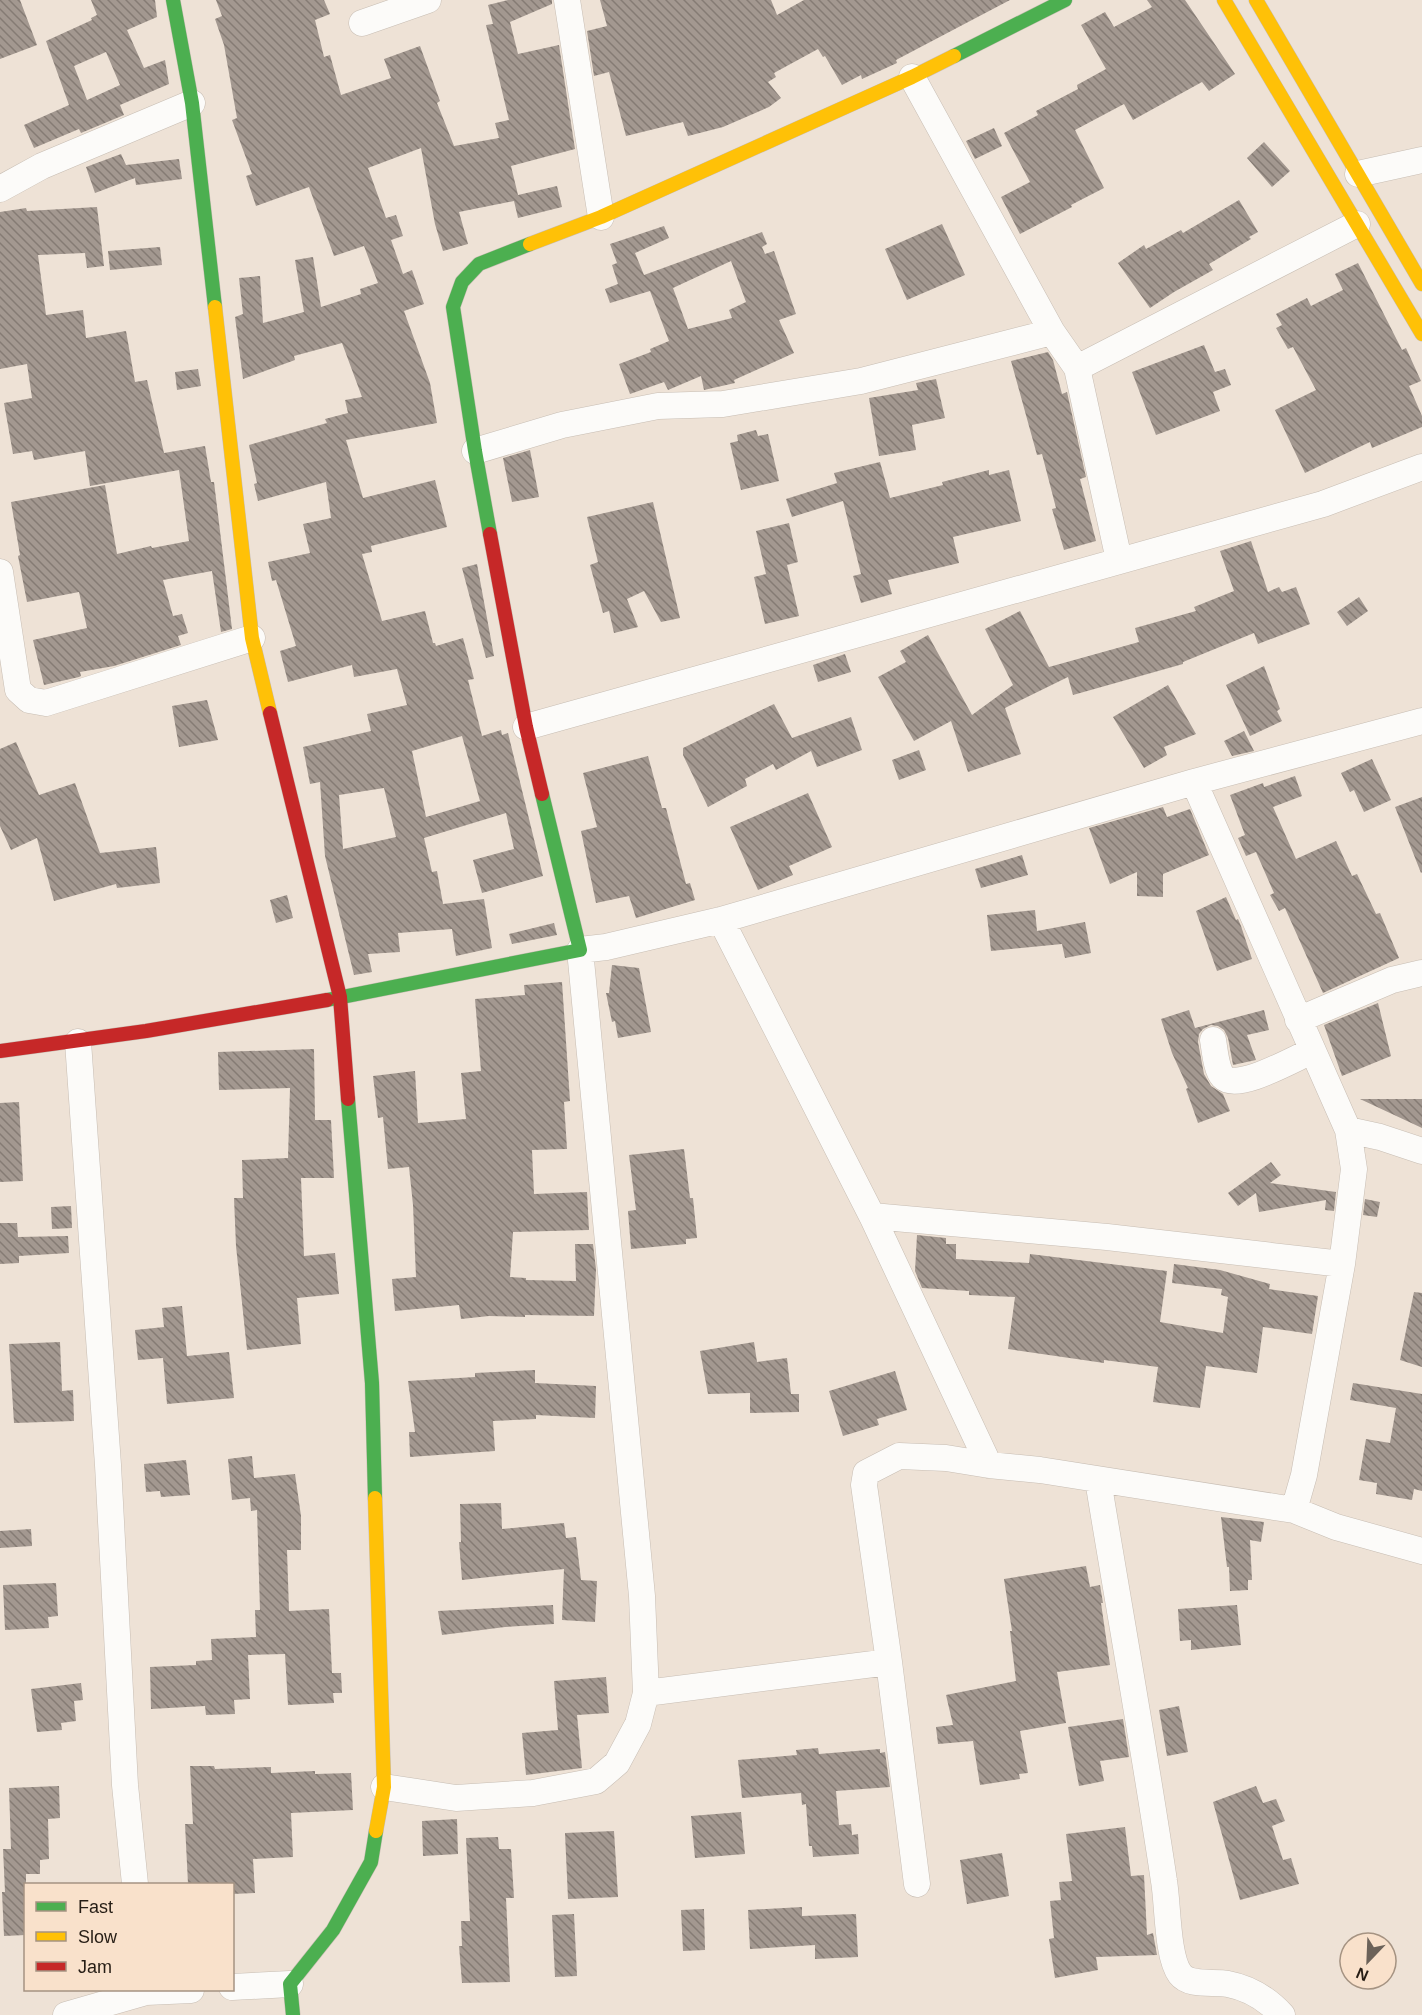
<svg xmlns="http://www.w3.org/2000/svg" width="1422" height="2015" font-family="Arial,sans-serif">
<style>
.building{fill:url(#building-back-hatch);fill-rule:evenodd}
.lines{fill:none;stroke-linecap:round;stroke-linejoin:round}
.street-casing{stroke:#c7bdb3;stroke-width:27}
.fast-casing{stroke:#c7bdb3;stroke-width:15}
.slow-casing{stroke:#c7bdb3;stroke-width:15}
.jam-casing{stroke:#c7bdb3;stroke-width:15}
.street{stroke:#fcfbf9;stroke-width:26}
.fast{stroke:#4caf50;stroke-width:14}
.slow{stroke:#ffc107;stroke-width:14}
.jam{stroke:#c62828;stroke-width:14}
</style>
<defs>
<pattern id="building-back-hatch" width="6" height="6" patternUnits="userSpaceOnUse" patternTransform="scale(1.5)"><rect width="6" height="6" fill="#a39890"/><path d="M-1 5l2 2M0 0l6 6M5-1l2 2" fill="none" stroke="#857b74"/></pattern>
</defs>
<rect width="100%" height="100%" fill="#eee2d6"/>
<!-- building -->
<path class="building" d="M 0,0 L 20,0 L 37,45 L 0,59 Z
M 91,0 L 155,0 L 157,17 L 127,30 L 144,68 L 165,60 L 169,84 L 120,105 L 124,115 L 81,133 L 79,129 L 34,148 L 24,125 L 69,105 L 46,41 L 92,20 L 91,18 L 97,15 ZM 106,52 L 120,85 L 87,100 L 74,66 Z
M 216,0 L 324,0 L 330,14 L 315,20 L 324,57 L 330,55 L 341,95 L 391,78 L 384,59 L 420,46 L 440,101 L 437,103 L 454,146 L 499,138 L 495,123 L 509,120 L 486,25 L 493,24 L 488,5 L 508,0 L 552,0 L 552,4 L 510,22 L 518,54 L 559,45 L 575,149 L 511,166 L 518,195 L 557,186 L 562,207 L 518,218 L 514,201 L 459,212 L 468,244 L 443,251 L 435,224 L 421,148 L 368,168 L 386,218 L 396,215 L 403,236 L 391,240 L 403,274 L 412,270 L 424,304 L 404,311 L 430,383 L 437,423 L 346,440 L 363,498 L 435,480 L 447,527 L 371,546 L 372,552 L 362,554 L 382,621 L 425,611 L 433,643 L 435,643 L 436,646 L 463,638 L 474,679 L 468,680 L 482,736 L 501,730 L 502,735 L 508,733 L 543,876 L 482,893 L 473,860 L 514,849 L 506,813 L 424,838 L 432,872 L 437,871 L 443,904 L 484,899 L 492,948 L 456,956 L 452,929 L 398,933 L 400,952 L 368,954 L 372,972 L 354,975 L 325,856 L 320,782 L 310,784 L 303,747 L 371,731 L 367,714 L 407,705 L 397,669 L 354,677 L 352,665 L 288,682 L 280,651 L 296,646 L 276,580 L 272,581 L 268,562 L 310,553 L 303,524 L 331,518 L 326,482 L 258,501 L 254,484 L 257,483 L 249,445 L 327,423 L 325,419 L 348,413 L 345,400 L 362,397 L 342,343 L 294,356 L 295,360 L 243,379 L 235,317 L 243,314 L 239,278 L 260,276 L 263,323 L 304,312 L 295,260 L 313,257 L 321,307 L 361,294 L 360,289 L 378,283 L 364,246 L 334,256 L 309,187 L 256,206 L 246,176 L 252,174 L 232,120 L 237,118 L 224,45 L 215,19 L 222,16 ZM 462,736 L 480,801 L 426,817 L 412,751 ZM 384,788 L 396,837 L 343,849 L 339,795 Z
M 600,0 L 771,0 L 777,15 L 804,0 L 1010,0 L 896,60 L 897,63 L 862,79 L 861,75 L 842,85 L 825,56 L 823,57 L 818,49 L 774,73 L 776,77 L 768,82 L 781,98 L 769,107 L 723,127 L 688,136 L 683,122 L 626,136 L 609,72 L 594,76 L 587,31 L 607,26 Z
M 1147,0 L 1185,0 L 1235,74 L 1209,91 L 1202,82 L 1133,120 L 1124,104 L 1075,130 L 1104,188 L 1071,205 L 1072,207 L 1020,234 L 1001,197 L 1030,182 L 1004,133 L 1038,115 L 1036,111 L 1078,89 L 1077,85 L 1106,69 L 1081,25 L 1105,12 L 1114,27 L 1152,7 Z
M 994,128 L 1002,146 L 975,159 L 966,141 Z
M 1264,142 L 1290,171 L 1272,187 L 1247,158 Z
M 121,154 L 126,165 L 179,159 L 182,179 L 136,185 L 135,178 L 95,193 L 86,167 Z
M 1239,200 L 1258,232 L 1249,237 L 1251,239 L 1209,264 L 1213,270 L 1174,292 L 1150,308 L 1118,263 L 1144,245 L 1146,249 L 1181,230 L 1183,233 Z
M 97,207 L 104,266 L 87,268 L 85,253 L 38,255 L 46,315 L 83,310 L 86,338 L 126,331 L 135,382 L 147,380 L 164,453 L 205,446 L 211,482 L 214,482 L 232,629 L 221,632 L 212,571 L 163,580 L 173,616 L 182,614 L 188,633 L 178,636 L 181,645 L 114,666 L 80,672 L 81,676 L 79,677 L 44,685 L 33,640 L 87,628 L 79,592 L 27,602 L 18,556 L 20,555 L 11,502 L 105,485 L 117,554 L 151,546 L 152,548 L 189,541 L 179,470 L 90,486 L 85,451 L 34,460 L 32,451 L 13,454 L 4,403 L 32,398 L 27,364 L 0,369 L 0,212 L 26,208 L 27,211 Z
M 942,224 L 965,275 L 907,300 L 885,249 Z
M 664,226 L 669,238 L 635,253 L 644,275 L 762,232 L 767,244 L 762,247 L 765,254 L 774,251 L 796,314 L 779,320 L 794,353 L 734,380 L 735,383 L 704,390 L 701,376 L 668,390 L 664,382 L 630,394 L 619,364 L 651,352 L 650,349 L 669,341 L 650,291 L 610,303 L 605,289 L 618,284 L 612,265 L 617,263 L 610,244 ZM 731,261 L 746,302 L 729,310 L 732,318 L 688,329 L 673,288 Z
M 160,247 L 162,265 L 110,270 L 108,251 Z
M 1358,263 L 1402,350 L 1406,348 L 1421,381 L 1409,386 L 1422,416 L 1422,427 L 1372,448 L 1370,442 L 1305,473 L 1275,410 L 1316,390 L 1293,347 L 1288,349 L 1276,328 L 1282,325 L 1276,314 L 1307,298 L 1311,306 L 1343,290 L 1335,274 Z
M 1204,345 L 1215,372 L 1225,369 L 1231,385 L 1213,392 L 1220,411 L 1156,435 L 1132,372 Z
M 1048,352 L 1053,360 L 1062,394 L 1067,392 L 1086,477 L 1080,479 L 1096,541 L 1064,550 L 1052,509 L 1056,508 L 1042,454 L 1037,455 L 1011,361 Z
M 198,369 L 201,386 L 177,390 L 175,372 Z
M 936,379 L 945,418 L 912,425 L 916,450 L 879,456 L 869,398 L 918,390 L 916,383 Z
M 756,430 L 758,436 L 768,434 L 779,481 L 741,490 L 730,443 L 738,441 L 737,435 Z
M 530,450 L 539,497 L 512,502 L 503,458 Z
M 880,462 L 890,498 L 943,485 L 942,482 L 989,470 L 989,475 L 1009,470 L 1021,521 L 953,537 L 959,563 L 888,580 L 892,594 L 861,603 L 853,576 L 861,574 L 843,501 L 792,517 L 786,499 L 837,483 L 834,473 Z
M 653,502 L 680,618 L 661,622 L 644,591 L 627,599 L 638,627 L 614,633 L 609,611 L 603,613 L 590,565 L 598,562 L 587,517 Z
M 789,523 L 798,562 L 787,565 L 799,616 L 765,624 L 754,577 L 766,574 L 756,531 Z
M 1251,541 L 1268,592 L 1279,587 L 1282,592 L 1296,587 L 1310,624 L 1258,644 L 1254,633 L 1183,662 L 1183,664 L 1073,695 L 1068,677 L 1005,708 L 1021,754 L 968,772 L 951,721 L 914,741 L 878,677 L 906,662 L 900,651 L 928,635 L 972,715 L 1013,685 L 985,629 L 1020,611 L 1049,667 L 1139,642 L 1135,628 L 1196,611 L 1194,607 L 1234,591 L 1220,551 Z
M 477,564 L 494,656 L 486,658 L 462,568 Z
M 1359,597 L 1368,611 L 1347,626 L 1337,612 Z
M 845,654 L 851,672 L 818,682 L 813,665 Z
M 1264,666 L 1280,709 L 1277,711 L 1282,721 L 1250,736 L 1226,685 Z
M 1168,685 L 1196,734 L 1164,747 L 1167,755 L 1144,768 L 1113,717 Z
M 207,700 L 218,740 L 179,747 L 172,706 Z
M 774,704 L 792,738 L 851,717 L 862,750 L 817,767 L 811,751 L 776,770 L 773,764 L 745,779 L 747,786 L 708,807 L 683,755 L 683,748 Z
M 1244,731 L 1254,751 L 1232,756 L 1224,741 Z
M 16,742 L 39,795 L 75,783 L 100,853 L 156,847 L 160,883 L 117,888 L 116,884 L 54,901 L 37,838 L 11,850 L 0,826 L 0,749 Z
M 919,750 L 926,770 L 899,780 L 892,760 Z
M 648,756 L 662,808 L 666,808 L 686,884 L 690,883 L 695,900 L 636,918 L 629,896 L 596,903 L 581,831 L 597,827 L 583,773 Z
M 1372,759 L 1391,800 L 1364,812 L 1354,790 L 1350,792 L 1341,773 Z
M 1295,776 L 1302,796 L 1273,807 L 1296,859 L 1336,841 L 1352,876 L 1357,874 L 1376,914 L 1380,913 L 1399,958 L 1323,993 L 1285,908 L 1279,911 L 1270,895 L 1274,893 L 1256,852 L 1246,856 L 1238,838 L 1245,835 L 1230,795 L 1263,783 L 1264,787 Z
M 808,793 L 832,847 L 789,866 L 793,875 L 758,890 L 730,827 Z
M 1422,797 L 1422,872 L 1421,873 L 1395,807 Z
M 1163,807 L 1167,817 L 1190,809 L 1209,855 L 1163,874 L 1163,897 L 1137,896 L 1137,872 L 1110,884 L 1089,828 Z
M 1022,855 L 1028,875 L 981,888 L 975,869 Z
M 287,895 L 293,918 L 276,923 L 270,900 Z
M 1226,897 L 1236,920 L 1238,919 L 1241,926 L 1252,959 L 1217,971 L 1196,911 Z
M 1035,910 L 1037,931 L 1085,922 L 1091,953 L 1065,958 L 1062,944 L 991,951 L 987,915 Z
M 554,923 L 557,935 L 512,944 L 509,934 Z
M 612,965 L 639,968 L 651,1032 L 618,1038 L 615,1021 L 612,1022 L 606,993 L 609,993 Z
M 562,982 L 570,1101 L 564,1102 L 567,1149 L 532,1150 L 534,1194 L 587,1192 L 589,1230 L 513,1232 L 510,1277 L 526,1278 L 526,1280 L 576,1281 L 575,1244 L 593,1244 L 596,1269 L 594,1316 L 525,1315 L 525,1317 L 489,1316 L 461,1319 L 459,1305 L 395,1311 L 392,1279 L 416,1277 L 413,1205 L 409,1167 L 388,1169 L 383,1117 L 378,1118 L 373,1076 L 415,1071 L 418,1123 L 466,1119 L 461,1073 L 481,1071 L 475,999 L 525,995 L 524,985 Z
M 1378,1003 L 1391,1056 L 1342,1076 L 1324,1025 Z
M 1189,1010 L 1195,1028 L 1264,1010 L 1269,1030 L 1247,1035 L 1256,1060 L 1233,1065 L 1228,1038 L 1224,1030 L 1218,1026 L 1211,1025 L 1203,1029 L 1199,1034 L 1198,1042 L 1204,1074 L 1211,1086 L 1223,1094 L 1230,1111 L 1198,1123 L 1186,1089 L 1188,1088 L 1172,1053 L 1161,1019 Z
M 314,1049 L 315,1120 L 331,1120 L 334,1178 L 301,1178 L 304,1256 L 335,1253 L 339,1294 L 297,1298 L 301,1344 L 247,1350 L 236,1246 L 234,1198 L 243,1198 L 242,1160 L 288,1158 L 290,1088 L 219,1090 L 218,1052 Z
M 1360,1099 L 1422,1099 L 1422,1128 Z
M 19,1102 L 23,1181 L 0,1182 L 0,1103 Z
M 684,1149 L 690,1198 L 693,1198 L 697,1238 L 686,1239 L 686,1244 L 631,1249 L 628,1211 L 636,1210 L 629,1155 Z
M 1271,1162 L 1281,1175 L 1270,1183 L 1336,1192 L 1334,1211 L 1325,1210 L 1326,1200 L 1259,1212 L 1256,1193 L 1238,1206 L 1228,1193 Z
M 1365,1199 L 1380,1202 L 1377,1217 L 1363,1215 Z
M 71,1206 L 72,1228 L 52,1229 L 51,1207 Z
M 0,1223 L 17,1223 L 18,1237 L 68,1236 L 69,1253 L 19,1256 L 19,1263 L 0,1264 Z
M 917,1235 L 946,1238 L 946,1244 L 956,1244 L 956,1259 L 1029,1263 L 1030,1254 L 1167,1271 L 1160,1322 L 1223,1333 L 1228,1297 L 1221,1295 L 1222,1289 L 1172,1283 L 1174,1264 L 1220,1270 L 1270,1284 L 1269,1289 L 1318,1296 L 1312,1334 L 1263,1327 L 1257,1373 L 1206,1366 L 1200,1408 L 1153,1402 L 1158,1367 L 1104,1360 L 1104,1363 L 1008,1349 L 1015,1297 L 969,1295 L 969,1291 L 922,1288 L 915,1271 Z
M 1414,1292 L 1422,1293 L 1422,1367 L 1400,1360 Z
M 182,1306 L 187,1356 L 229,1352 L 234,1398 L 167,1404 L 163,1358 L 138,1360 L 135,1330 L 164,1327 L 162,1308 Z
M 60,1342 L 62,1391 L 73,1390 L 74,1421 L 14,1423 L 9,1344 Z
M 754,1342 L 757,1362 L 787,1358 L 791,1394 L 799,1394 L 799,1412 L 750,1413 L 750,1393 L 708,1394 L 700,1351 Z
M 535,1370 L 535,1383 L 596,1386 L 595,1418 L 536,1415 L 536,1419 L 493,1421 L 495,1451 L 410,1457 L 409,1432 L 415,1432 L 408,1381 L 475,1377 L 475,1373 Z
M 895,1371 L 907,1410 L 877,1419 L 879,1425 L 843,1436 L 829,1391 Z
M 1353,1383 L 1422,1394 L 1422,1491 L 1414,1489 L 1412,1500 L 1376,1494 L 1377,1483 L 1359,1480 L 1366,1439 L 1390,1443 L 1396,1408 L 1350,1400 Z
M 252,1456 L 254,1478 L 295,1474 L 301,1516 L 301,1550 L 287,1550 L 289,1611 L 329,1609 L 332,1673 L 341,1673 L 342,1693 L 333,1693 L 334,1703 L 288,1705 L 285,1654 L 248,1655 L 250,1699 L 234,1700 L 235,1714 L 206,1715 L 205,1706 L 151,1709 L 150,1667 L 196,1665 L 196,1661 L 212,1660 L 211,1639 L 256,1637 L 255,1610 L 260,1610 L 257,1510 L 251,1511 L 250,1498 L 232,1500 L 228,1459 Z
M 186,1460 L 190,1495 L 161,1497 L 160,1491 L 146,1492 L 144,1464 Z
M 501,1503 L 502,1529 L 564,1523 L 566,1538 L 576,1537 L 581,1580 L 597,1581 L 595,1622 L 562,1620 L 564,1569 L 462,1580 L 459,1542 L 461,1542 L 460,1504 Z
M 1221,1517 L 1264,1522 L 1261,1542 L 1250,1540 L 1252,1580 L 1248,1580 L 1248,1590 L 1230,1591 L 1229,1567 L 1227,1567 Z
M 31,1529 L 32,1546 L 0,1548 L 0,1531 Z
M 1086,1566 L 1090,1587 L 1100,1585 L 1103,1603 L 1101,1603 L 1110,1665 L 1057,1672 L 1066,1723 L 1020,1731 L 1028,1773 L 1019,1774 L 1020,1779 L 980,1785 L 973,1741 L 938,1744 L 936,1727 L 953,1725 L 946,1695 L 1016,1681 L 1010,1631 L 1012,1631 L 1004,1579 Z
M 56,1583 L 58,1616 L 48,1617 L 49,1628 L 5,1630 L 3,1585 Z
M 553,1605 L 554,1624 L 505,1627 L 442,1635 L 438,1611 Z
M 1237,1605 L 1241,1645 L 1191,1650 L 1191,1640 L 1180,1641 L 1178,1609 Z
M 606,1677 L 609,1713 L 577,1715 L 582,1768 L 526,1775 L 522,1733 L 558,1730 L 554,1681 Z
M 81,1683 L 83,1700 L 74,1701 L 76,1721 L 61,1723 L 62,1730 L 37,1732 L 31,1689 Z
M 1179,1706 L 1188,1752 L 1167,1756 L 1159,1710 Z
M 1123,1719 L 1129,1757 L 1100,1761 L 1104,1781 L 1079,1786 L 1068,1727 Z
M 818,1748 L 819,1754 L 880,1749 L 880,1753 L 885,1752 L 890,1787 L 836,1791 L 839,1825 L 851,1824 L 852,1835 L 858,1834 L 859,1854 L 813,1857 L 812,1846 L 809,1846 L 806,1804 L 802,1805 L 801,1793 L 742,1798 L 738,1760 L 797,1755 L 796,1750 Z
M 190,1766 L 214,1766 L 215,1769 L 271,1767 L 271,1773 L 315,1771 L 315,1774 L 351,1773 L 353,1810 L 291,1813 L 293,1857 L 253,1859 L 255,1893 L 232,1894 L 232,1884 L 188,1884 L 185,1824 L 193,1824 Z
M 59,1786 L 60,1818 L 48,1819 L 49,1859 L 40,1860 L 40,1874 L 26,1874 L 26,1935 L 4,1936 L 2,1892 L 5,1892 L 3,1849 L 11,1849 L 9,1788 Z
M 1256,1786 L 1263,1803 L 1276,1799 L 1285,1821 L 1272,1826 L 1283,1860 L 1291,1858 L 1299,1884 L 1240,1900 L 1213,1802 Z
M 741,1812 L 745,1854 L 695,1858 L 691,1816 Z
M 457,1819 L 458,1854 L 423,1856 L 422,1821 Z
M 1125,1827 L 1131,1876 L 1144,1875 L 1147,1935 L 1153,1933 L 1157,1955 L 1096,1957 L 1098,1970 L 1055,1978 L 1049,1939 L 1054,1938 L 1050,1901 L 1061,1900 L 1059,1882 L 1072,1881 L 1066,1834 Z
M 614,1831 L 618,1897 L 568,1899 L 565,1833 Z
M 498,1837 L 499,1849 L 511,1849 L 514,1898 L 506,1898 L 510,1982 L 462,1983 L 459,1946 L 462,1946 L 461,1921 L 470,1921 L 466,1838 Z
M 1002,1853 L 1009,1896 L 967,1904 L 960,1860 Z
M 802,1907 L 802,1916 L 856,1914 L 858,1957 L 815,1959 L 815,1945 L 750,1949 L 748,1910 Z
M 704,1909 L 705,1950 L 683,1951 L 681,1910 Z
M 574,1914 L 577,1976 L 555,1977 L 552,1915 Z"/>
<g class="lines">
<!-- street casing -->
<g class="street-casing">
<path id="street" d="M 567,0 L 601,217
M 362,23 L 428,0
M 912,77 L 1052,332 L 1077,368 L 1119,560
M 1358,174 L 1422,160
M 0,189 L 42,166 L 192,103
M 1077,368 L 1357,224
M 475,451 L 562,425 L 658,406 L 723,404 L 861,381 L 1052,332
M 0,572 L 18,690 L 29,700 L 46,703 L 252,638
M 526,727 L 1323,504 L 1422,467
M 1194,782 L 1348,1130 L 1354,1169 L 1342,1264 L 1304,1475 L 1294,1510
M 721,920 L 872,1216 L 989,1465
M 1298,1020 L 1392,980 L 1422,973
M 1213,1040 C 1215,1051 1216,1069 1223,1077 C 1237,1092 1295,1058 1312,1051
M 78,1042 L 108,1465 L 125,1785 L 135,1884
M 1348,1130 L 1380,1137 L 1422,1151
M 872,1216 L 1107,1237 L 1342,1264
M 1098,1480 C 1120,1614 1144,1747 1164,1881 C 1168,1904 1167,1957 1180,1974 C 1190,1987 1214,1981 1228,1984 C 1249,1988 1268,2000 1282,2015
M 646,1693 L 889,1662
M 384,1787 L 456,1798 L 533,1793 L 596,1781 L 617,1763 L 638,1724 L 646,1693 L 642,1596 L 580,950 L 606,947 L 721,920 L 1194,782 L 1422,721
M 917,1884 L 889,1662 L 864,1485 L 866,1473 L 899,1456 L 946,1458 L 989,1465 L 1040,1470 L 1294,1510 L 1336,1527 L 1422,1551
M 232,1987 L 290,1984
M 66,2015 L 146,1992 L 191,1990"/>
</g>
<!-- fast casing -->
<g class="fast-casing">
<path id="fast" d="M 173,0 L 192,103 L 215,307
M 954,56 L 1065,0
M 490,534 L 475,451 L 453,307 L 462,282 L 479,264 L 530,244
M 327,1000 L 580,950 L 542,794
M 348,1099 L 372,1383 L 375,1498
M 293,2015 L 290,1984 L 333,1930 L 371,1862 L 376,1831"/>
</g>
<!-- slow casing -->
<g class="slow-casing">
<path id="slow" d="M 1224,0 L 1422,334
M 1256,0 L 1422,284
M 530,244 L 601,217 L 912,77 L 954,56
M 215,307 L 252,638 L 270,713
M 375,1498 L 384,1787 L 376,1831"/>
</g>
<!-- jam casing -->
<g class="jam-casing">
<path id="jam" d="M 490,534 L 526,727 L 542,794
M 270,713 L 340,997 L 348,1099
M 0,1051 L 146,1031 L 327,1000"/>
</g>
<!-- street -->
<use href="#street" class="street"/>
<!-- fast -->
<use href="#fast" class="fast"/>
<!-- slow -->
<use href="#slow" class="slow"/>
<!-- jam -->
<use href="#jam" class="jam"/>
</g>
<!-- legend -->
<rect x="24" y="1883" width="210" height="108" fill="#f9e1cb" stroke="#a59382" stroke-width="1.5"/>
<rect x="36" y="1902" width="30" height="9" fill="#4caf50" stroke="#a59382" stroke-width="1.5"/>
<text x="78" y="1913" font-size="18" fill="#261d15">Fast</text>
<rect x="36" y="1932" width="30" height="9" fill="#ffc107" stroke="#a59382" stroke-width="1.5"/>
<text x="78" y="1943" font-size="18" fill="#261d15">Slow</text>
<rect x="36" y="1962" width="30" height="9" fill="#c62828" stroke="#a59382" stroke-width="1.5"/>
<text x="78" y="1973" font-size="18" fill="#261d15">Jam</text>
<!-- north arrow -->
<g transform="translate(1368 1961) rotate(203)"><circle r="28" fill="#f9e1cb" stroke="#a59382" stroke-width="1.5"/>
<path d="M0-4.5L10 22L0 15L-10 22Z" fill="#6c6259"/>
<text y="-9" font-size="16" font-weight="bold" text-anchor="middle" fill="#261d15">N</text>
</g>
</svg>
